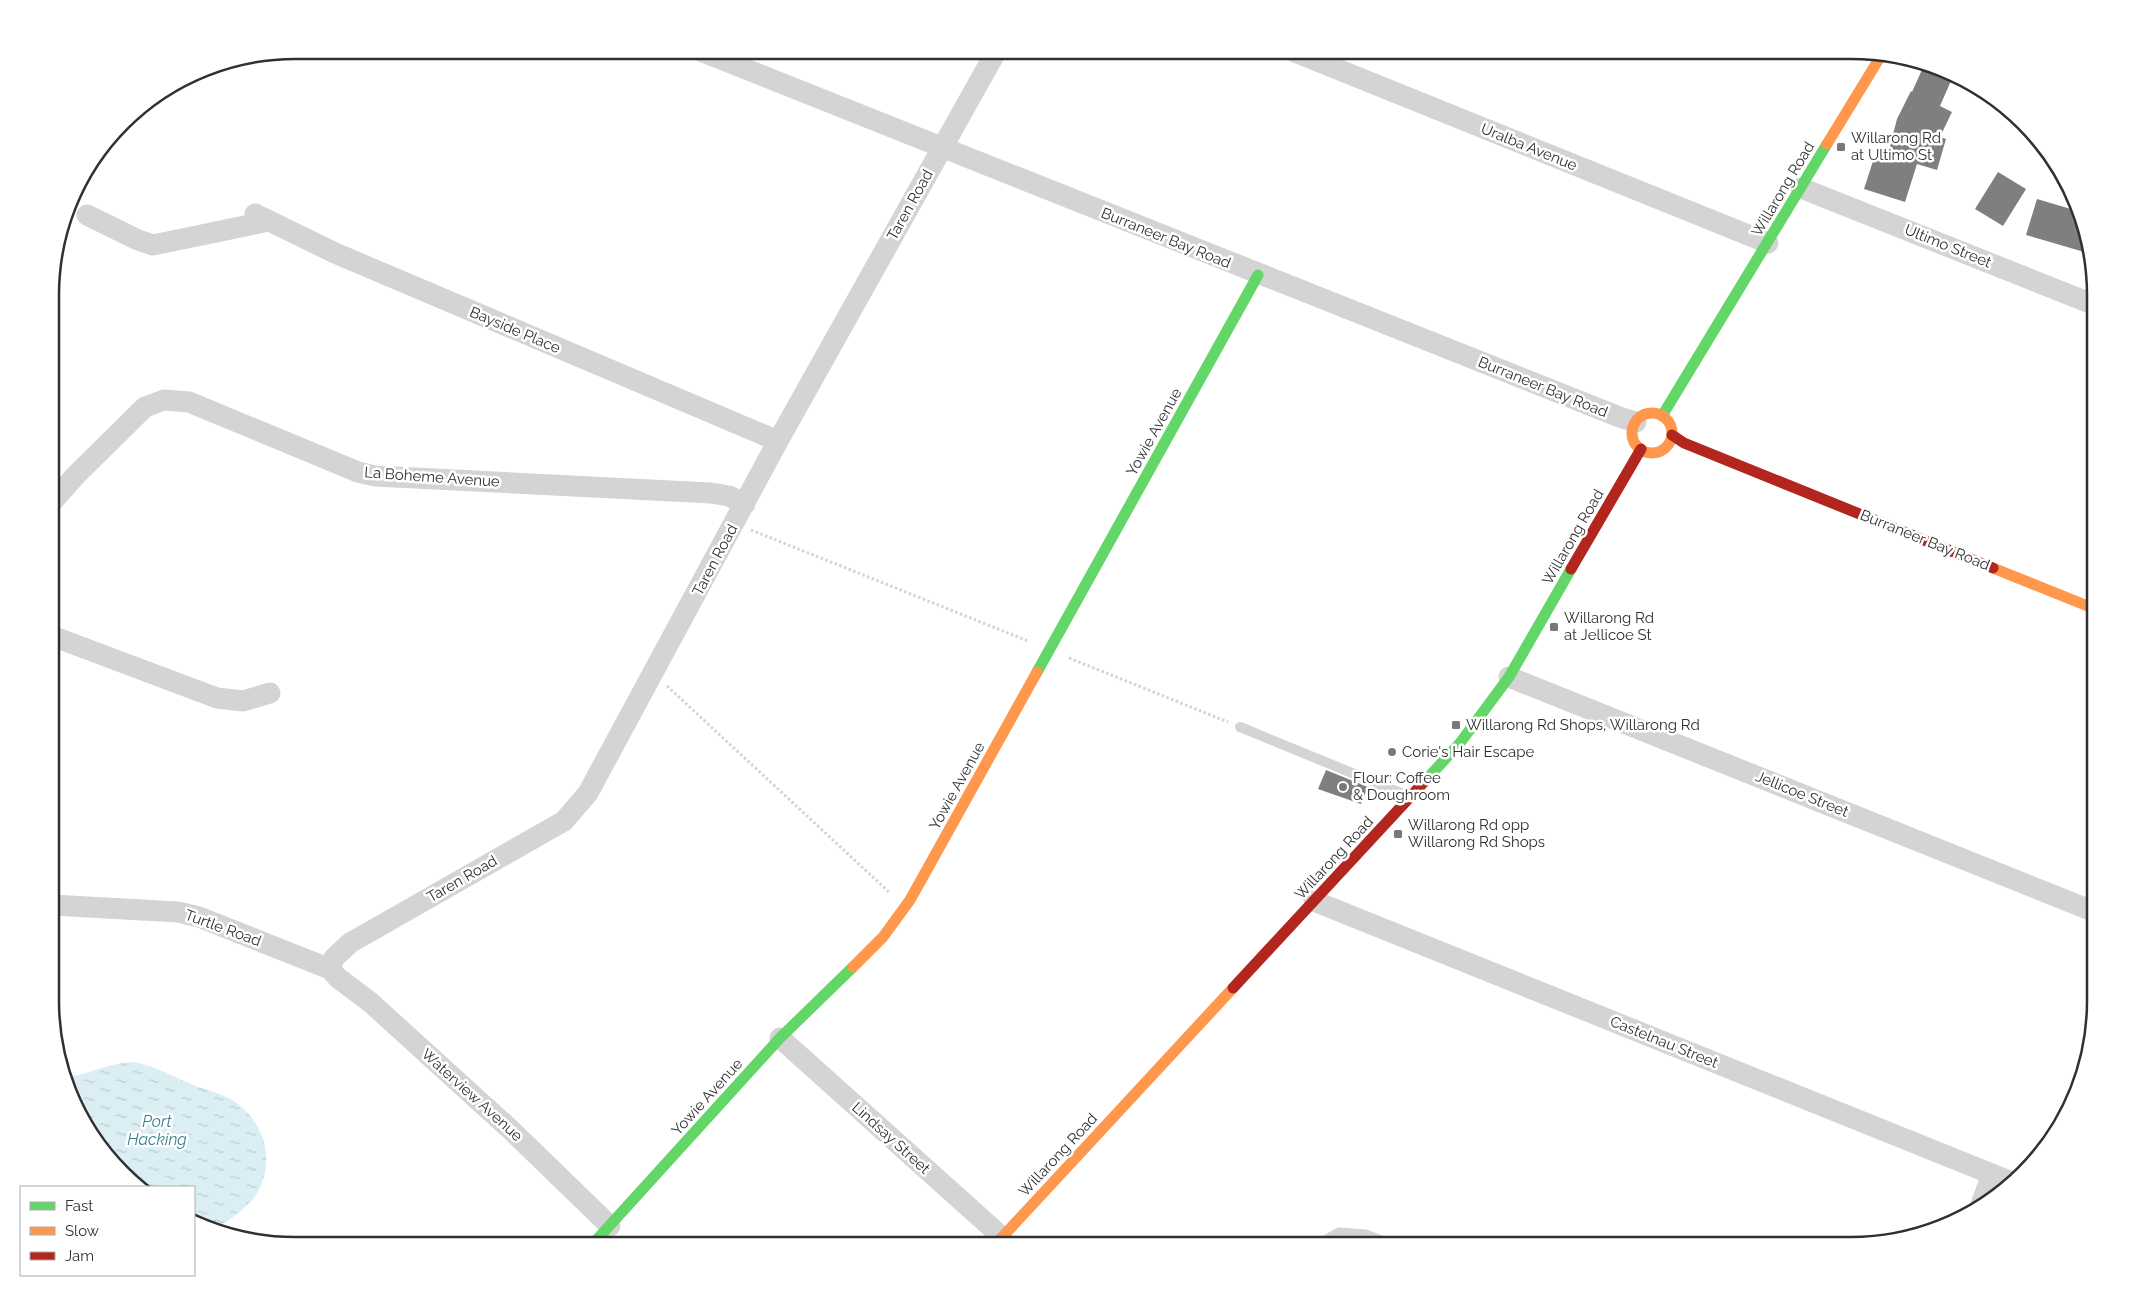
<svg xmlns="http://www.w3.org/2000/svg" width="2146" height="1296" font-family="Raleway,sans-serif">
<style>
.water{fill:url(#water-ripples)}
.building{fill:#7f7f7f}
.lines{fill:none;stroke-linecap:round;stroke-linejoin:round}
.path{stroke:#d4d4d4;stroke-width:3;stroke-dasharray:2.5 2.5;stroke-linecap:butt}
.lane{stroke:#d4d4d4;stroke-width:10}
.street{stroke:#d4d4d4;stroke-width:21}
.fast{stroke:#63d668;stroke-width:11}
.slow{stroke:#ff974d;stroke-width:11}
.jam{stroke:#b3261e;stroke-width:11}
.poi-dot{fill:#787878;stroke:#fff;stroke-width:2}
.labels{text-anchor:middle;stroke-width:5;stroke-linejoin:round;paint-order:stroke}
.poi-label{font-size:15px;fill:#303030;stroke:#fff;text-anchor:start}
.street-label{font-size:15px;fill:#303030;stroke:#fff}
.water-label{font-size:16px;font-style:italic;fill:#387f8f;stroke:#fff}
.rim{fill:none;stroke:#303030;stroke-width:2.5}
</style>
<defs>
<pattern id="water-ripples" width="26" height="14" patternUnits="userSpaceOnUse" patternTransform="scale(1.25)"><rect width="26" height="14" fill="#daeef3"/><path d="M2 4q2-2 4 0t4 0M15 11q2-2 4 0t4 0" fill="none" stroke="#bbccd1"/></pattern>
</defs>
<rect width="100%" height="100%" fill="#fff"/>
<!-- water -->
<path class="water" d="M 133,1062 C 155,1065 173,1077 193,1085 C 209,1091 225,1094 238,1104 C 268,1127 276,1168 253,1199 C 243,1211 227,1220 216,1231 L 194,1222 L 194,1187 L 138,1187 L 122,1175 L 91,1137 L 63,1080 L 63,1078 C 86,1075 109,1063 133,1062 Z"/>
<!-- building -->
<path class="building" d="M 1925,63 L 1954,74 L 1940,106 L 1952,112 L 1940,137 L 1946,139 L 1937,170 L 1917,164 L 1905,202 L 1864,189 L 1874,158 L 1886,162 L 1897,119 L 1911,91 L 1912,92 Z
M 1998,172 L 2026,189 L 2003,226 L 1975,209 Z
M 2037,199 L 2081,212 L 2091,254 L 2026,235 Z
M 1326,770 L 1368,787 L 1361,804 L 1318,789 Z"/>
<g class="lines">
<!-- path -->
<path class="path" d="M 751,530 L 1028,641
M 1069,658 L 1228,722
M 667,686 L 889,892"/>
<!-- lane -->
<path class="lane" d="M 1240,727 L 1408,796"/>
<!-- street -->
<path class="street" d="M 698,50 L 1622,418 L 1636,422
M 1290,50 L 1768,243
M 1801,188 L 2095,305
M 255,214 L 335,253 L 778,441
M 87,215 L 138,240 L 153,245 L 269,221
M 52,502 L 76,475 L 145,407 L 164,400 L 189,402 L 358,472 L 375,476 L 711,493 L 729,496 L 745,504
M 52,636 L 217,698 L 243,701 L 270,693
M 1509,677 L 2095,912
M 1314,901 L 2014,1183
M 52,905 L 178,912 L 199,917 L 330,969 L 338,978 L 370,1002 L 511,1130 L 610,1226
M 330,969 L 334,958 L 350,943 L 564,821 L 588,793 L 778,441 L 997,50
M 780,1038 L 1002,1237
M 1979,1210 L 1992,1174
M 1326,1246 L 1340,1238 L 1365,1240 L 1380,1246"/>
<!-- fast -->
<path class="fast" d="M 1662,416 L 1827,144
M 1037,672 L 1258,275
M 1424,782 L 1460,743 L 1509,677 L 1571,569
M 591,1246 L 780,1038 L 853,967"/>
<!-- slow -->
<path class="slow" d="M 1827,144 L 1882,54
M1632 433a20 20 0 1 1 40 0a20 20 0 1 1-40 0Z
M 1993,568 L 2095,609
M 853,967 L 883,937 L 910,900 L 1037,672
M 994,1246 L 1233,988"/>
<!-- jam -->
<path class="jam" d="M 1672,435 L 1684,443 L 1993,568
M 1571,569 L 1641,449
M 1233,988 L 1424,782"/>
</g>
<!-- markers -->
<g class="poi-dot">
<rect x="1836" y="142" width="10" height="10" rx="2.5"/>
<rect x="1549" y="622" width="10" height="10" rx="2.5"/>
<rect x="1451" y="720" width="10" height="10" rx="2.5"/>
<circle cx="1392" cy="752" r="5"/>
<circle cx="1343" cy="787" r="5"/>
<rect x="1393" y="829" width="10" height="10" rx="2.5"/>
</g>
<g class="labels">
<!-- poi labels -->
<g class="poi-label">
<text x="1851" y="143">Willarong Rd<tspan x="1851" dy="17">at Ultimo St</tspan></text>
<text x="1564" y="623">Willarong Rd<tspan x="1564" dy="17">at Jellicoe St</tspan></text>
<text x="1466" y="730">Willarong Rd Shops, Willarong Rd</text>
<text x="1402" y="757">Corie's Hair Escape</text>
<text x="1353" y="783">Flour: Coffee<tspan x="1353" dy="17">&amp; Doughroom</tspan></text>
<text x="1408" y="830">Willarong Rd opp<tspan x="1408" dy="17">Willarong Rd Shops</tspan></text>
</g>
<!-- street labels -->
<g class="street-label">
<text transform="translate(1529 147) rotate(22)" y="5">Uralba Avenue</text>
<text transform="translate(1783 189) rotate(-59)" y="5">Willarong Road</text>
<text transform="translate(910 205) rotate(-61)" y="5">Taren Road</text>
<text transform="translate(1166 238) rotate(22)" y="5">Burraneer Bay Road</text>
<text transform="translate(1948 246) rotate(22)" y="5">Ultimo Street</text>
<text transform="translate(515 330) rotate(23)" y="5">Bayside Place</text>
<text transform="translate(1543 387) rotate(22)" y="5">Burraneer Bay Road</text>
<text transform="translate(1154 432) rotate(-61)" y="5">Yowie Avenue</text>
<text transform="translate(432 477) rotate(4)" y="5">La Boheme Avenue</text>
<text transform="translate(1573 537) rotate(-60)" y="5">Willarong Road</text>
<text transform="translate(1925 540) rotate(22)" y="5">Burraneer Bay Road</text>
<text transform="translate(715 560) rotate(-62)" y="5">Taren Road</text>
<text transform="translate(957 786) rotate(-61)" y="5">Yowie Avenue</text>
<text transform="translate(1802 794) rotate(22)" y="5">Jellicoe Street</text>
<text transform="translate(1334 858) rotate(-47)" y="5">Willarong Road</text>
<text transform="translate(462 879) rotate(-30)" y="5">Taren Road</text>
<text transform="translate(223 928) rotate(20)" y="5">Turtle Road</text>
<text transform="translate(1664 1042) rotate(22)" y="5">Castelnau Street</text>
<text transform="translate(472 1095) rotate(42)" y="5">Waterview Avenue</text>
<text transform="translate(707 1097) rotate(-48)" y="5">Yowie Avenue</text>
<text transform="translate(891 1138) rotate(42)" y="5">Lindsay Street</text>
<text transform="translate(1058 1155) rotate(-47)" y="5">Willarong Road</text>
</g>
<!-- water labels -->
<g class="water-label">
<text x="157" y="1127">Port<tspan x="157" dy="18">Hacking</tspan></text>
</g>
</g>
<!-- crop -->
<path d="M0 0H2146V1296H0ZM295 59H1851A236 236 0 0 1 2087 295V1001A236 236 0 0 1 1851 1237H295A236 236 0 0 1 59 1001V295A236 236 0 0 1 295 59Z" fill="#fff" fill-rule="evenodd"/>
<path class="rim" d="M295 59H1851A236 236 0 0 1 2087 295V1001A236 236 0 0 1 1851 1237H295A236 236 0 0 1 59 1001V295A236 236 0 0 1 295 59Z"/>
<!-- legend -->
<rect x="20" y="1186" width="175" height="90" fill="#ffffff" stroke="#acacac"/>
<rect x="30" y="1202" width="25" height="8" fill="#63d668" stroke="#acacac"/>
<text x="65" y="1211" font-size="15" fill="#303030">Fast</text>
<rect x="30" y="1227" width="25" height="8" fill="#ff974d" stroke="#acacac"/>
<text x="65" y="1236" font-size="15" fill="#303030">Slow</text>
<rect x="30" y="1252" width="25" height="8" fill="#b3261e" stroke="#acacac"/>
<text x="65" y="1261" font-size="15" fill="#303030">Jam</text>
</svg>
